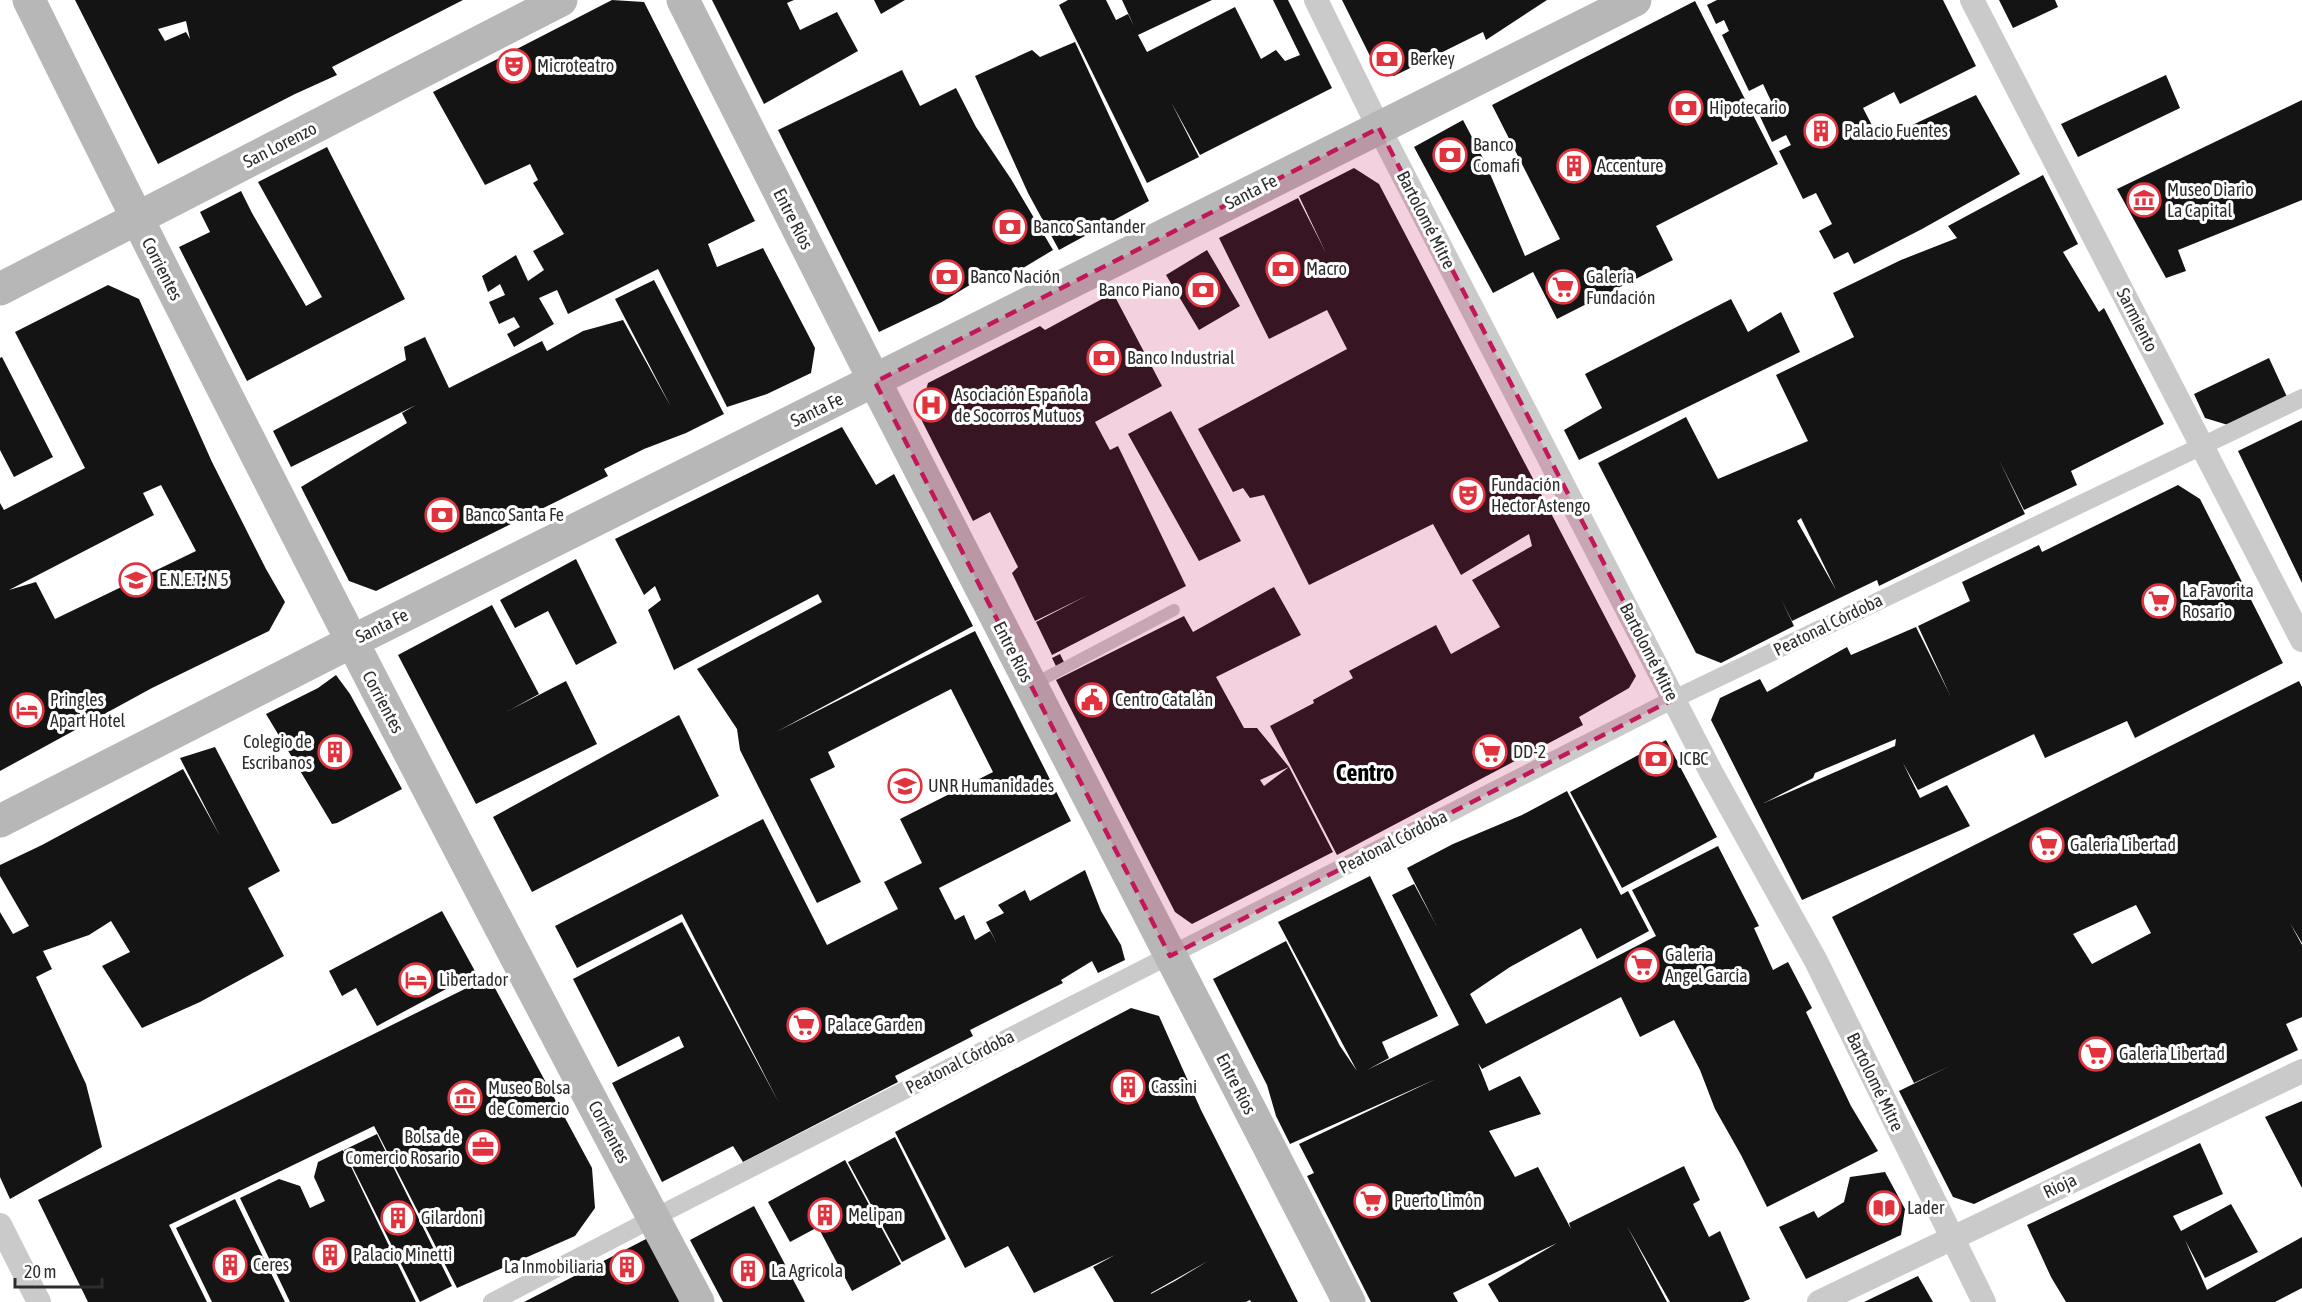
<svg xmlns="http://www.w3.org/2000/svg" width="2302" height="1302" font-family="'Asap Condensed',sans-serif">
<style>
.building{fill:#141414;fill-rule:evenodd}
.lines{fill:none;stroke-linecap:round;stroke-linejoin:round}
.service{stroke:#cacaca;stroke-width:12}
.pedestrian{stroke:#cacaca;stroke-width:18}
.minor{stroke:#cacaca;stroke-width:24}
.secondary{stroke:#b7b7b7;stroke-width:33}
.marked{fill:#c2185b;fill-opacity:0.2;stroke:#c2185b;stroke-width:4.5;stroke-dasharray:12 8;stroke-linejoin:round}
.labels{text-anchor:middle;stroke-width:6;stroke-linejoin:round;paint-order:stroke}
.poi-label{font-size:18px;fill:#2d2d2d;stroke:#fff;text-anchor:start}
.street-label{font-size:18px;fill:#2d2d2d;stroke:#fff}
.district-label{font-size:24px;font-weight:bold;fill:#000;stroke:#fff}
</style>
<rect width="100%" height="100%" fill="#fff"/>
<!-- building -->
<path class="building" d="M 75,0 L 463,0 L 332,67 L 337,75 L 295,94 L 158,164 ZM 186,21 L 190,39 L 186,32 L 165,41 L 158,29 Z
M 612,0 L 644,2 L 755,221 L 708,244 L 717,267 L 763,248 L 815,348 L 811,373 L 767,394 L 727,407 L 658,269 L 568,314 L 557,290 L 539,298 L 554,324 L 514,347 L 507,334 L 520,327 L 514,317 L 499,324 L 489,302 L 505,295 L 500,284 L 488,292 L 482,276 L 516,255 L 528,281 L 544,270 L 533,251 L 564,234 L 533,183 L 538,180 L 530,164 L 485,185 L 433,92 Z
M 712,0 L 794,0 L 787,3 L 800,30 L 837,12 L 858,51 L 764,104 Z
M 874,0 L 905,0 L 881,14 Z
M 1068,0 L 1106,0 L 1116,20 L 1128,14 L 1134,26 L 1122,0 L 1212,0 L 1138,35 L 1147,52 L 1235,7 L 1261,59 L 1276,50 L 1285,61 L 1300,55 L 1273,0 L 1288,0 L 1332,88 L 1200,155 L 1171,102 L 1199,157 L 1147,183 L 1059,5 Z
M 1342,0 L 1547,0 L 1486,40 L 1483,32 L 1394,76 L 1377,70 Z
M 1717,0 L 1943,0 L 1976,66 L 1900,104 L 1894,92 L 1863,108 L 1876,133 L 1885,128 L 1889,136 L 1976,95 L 2020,174 L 1922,229 L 1854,264 L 1848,252 L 1834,259 L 1819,231 L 1832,224 L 1816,193 L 1803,199 L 1779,151 L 1791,145 L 1786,135 L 1772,142 L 1756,108 L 1771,101 L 1763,84 L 1749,91 L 1722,35 L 1729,31 L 1724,20 L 1716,24 L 1707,5 Z
M 1999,0 L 2055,0 L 2058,7 L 2013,28 Z
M 1695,1 L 1778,164 L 1656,226 L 1673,260 L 1557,319 L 1533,272 L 1493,293 L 1414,147 L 1463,120 L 1485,162 L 1525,256 L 1560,239 L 1492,105 Z
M 1075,42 L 1149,201 L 1059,250 L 1028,193 L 975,76 L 1032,50 L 1040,57 Z
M 902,70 L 920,106 L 956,88 L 976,127 L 1011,179 L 1053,250 L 1010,276 L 973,283 L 942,302 L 879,332 L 778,130 Z
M 2166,75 L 2180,108 L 2078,157 L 2061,124 Z
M 2302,100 L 2302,200 L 2178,250 L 2186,271 L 2166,278 L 2117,189 Z
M 327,147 L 405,299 L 247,381 L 179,247 L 210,232 L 200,212 L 241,191 L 252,213 L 306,306 L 322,297 L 258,182 Z
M 1354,168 L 1379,184 L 1636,676 L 1629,688 L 1579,717 L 1583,725 L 1337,855 L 1270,726 L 1314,703 L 1313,700 L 1353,678 L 1349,671 L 1436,625 L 1451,654 L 1500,627 L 1472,580 L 1532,546 L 1529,534 L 1461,575 L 1433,524 L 1309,585 L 1264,495 L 1250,498 L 1243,488 L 1233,492 L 1198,429 L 1347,349 L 1327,310 L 1269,339 L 1219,238 L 1298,198 L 1326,253 L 1299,196 Z
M 2043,175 L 2078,244 L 2063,252 L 2099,312 L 2104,308 L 2164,424 L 2071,471 L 2077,485 L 2024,510 L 1999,460 L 2025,514 L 1879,586 L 1877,580 L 1792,621 L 1781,599 L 1794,626 L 1721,663 L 1696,653 L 1598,463 L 1686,417 L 1718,479 L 1808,441 L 1776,375 L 1854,337 L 1833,293 L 1901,260 L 1957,238 L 1948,226 ZM 1801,518 L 1836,590 L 1797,521 Z
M 1207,250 L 1240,306 L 1199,330 L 1166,275 Z
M 654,280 L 724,414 L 686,433 L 644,449 L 604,469 L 608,476 L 376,591 L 349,581 L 301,487 L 407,423 L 402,413 L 416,405 L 291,467 L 273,431 L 406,360 L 404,347 L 425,337 L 449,388 L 542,341 L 547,351 L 583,331 L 623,320 L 671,407 L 615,299 Z
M 108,285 L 139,299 L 212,462 L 266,569 L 285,602 L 269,631 L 152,688 L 0,771 L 0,503 L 4,510 L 85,468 L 15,332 ZM 161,485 L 196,551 L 55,619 L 36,582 L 9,590 L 154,515 L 143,493 Z
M 1113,293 L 1162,386 L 1095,422 L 1110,450 L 1118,446 L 1186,586 L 1052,655 L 1036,622 L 1088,595 L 1035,621 L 1012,573 L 1018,567 L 990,512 L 973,521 L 919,415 L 928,383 L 1040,326 L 1045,330 Z
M 1731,299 L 1748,332 L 1781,312 L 1800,352 L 1579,460 L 1564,430 L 1602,408 L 1585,374 Z
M 2,357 L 53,457 L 14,477 L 0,450 L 0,358 Z
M 2269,358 L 2287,397 L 2228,425 L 2205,418 L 2194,394 Z
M 1171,411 L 1241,541 L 1199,561 L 1128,434 Z
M 2302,420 L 2302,583 L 2238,451 Z
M 842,427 L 876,485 L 894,474 L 973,626 L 776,732 L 975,631 L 1071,821 L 939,888 L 955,920 L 964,915 L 975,940 L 990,931 L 996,942 L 986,922 L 1004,913 L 998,905 L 1025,890 L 1030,901 L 1085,870 L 1101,911 L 1121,945 L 1125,960 L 1098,973 L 1092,961 L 1061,980 L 1063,983 L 970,1030 L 973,1036 L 895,1076 L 898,1082 L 743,1162 L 733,1146 L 662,1182 L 612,1083 L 684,1047 L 679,1036 L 618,1067 L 573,979 L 682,922 L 779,1103 L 682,914 L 577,968 L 555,926 L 763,819 L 827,945 L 898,909 L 884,882 L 922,863 L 900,819 L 993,772 L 951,689 L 828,752 L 835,767 L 810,779 L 861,882 L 817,903 L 740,750 L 737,729 L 697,669 L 822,602 L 818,594 L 674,670 L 648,610 L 661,600 L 655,586 L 644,595 L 615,539 Z
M 2178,485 L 2200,499 L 2283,663 L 2135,738 L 2127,721 L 2045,758 L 2034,734 L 1918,790 L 1903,763 L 1920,798 L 1947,785 L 1970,826 L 1802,900 L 1711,720 L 1720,698 L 1760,679 L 1767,692 L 1847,647 L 1851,655 L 1916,627 L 1950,695 L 1918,626 L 1970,601 L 1962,582 L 2039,545 L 2042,552 ZM 1896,739 L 1895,746 L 1764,803 L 1813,778 L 1815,773 Z
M 576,559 L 617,643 L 576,665 L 548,611 L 515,628 L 500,600 Z
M 1274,587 L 1301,635 L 1216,677 L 1244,728 L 1257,728 L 1289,767 L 1333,852 L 1192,924 L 1175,912 L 1056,680 L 1184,616 L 1193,632 ZM 1289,767 L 1264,786 L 1260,780 Z
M 492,605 L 539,694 L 508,711 L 566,681 L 597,744 L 476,804 L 398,655 Z
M 1060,654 L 1066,666 L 1058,670 L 1052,658 Z
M 336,675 L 350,694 L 402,789 L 337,823 L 332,824 L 266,714 L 318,688 Z
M 2299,681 L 2302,687 L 2302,943 L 2290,923 L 2302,945 L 2302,1017 L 2286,1024 L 2298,1050 L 1974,1204 L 1953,1197 L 1899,1091 L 1950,1066 L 1914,1083 L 1832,917 ZM 2136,905 L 2151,933 L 2092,964 L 2073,934 Z
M 679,715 L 719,796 L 532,892 L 493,817 Z
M 1666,740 L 1717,837 L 1622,888 L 1570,792 Z
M 215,747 L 280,871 L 248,888 L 284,956 L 200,1002 L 142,1028 L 102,966 L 130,952 L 111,921 L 89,935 L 43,951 L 52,969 L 36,977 L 86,1084 L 102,1147 L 10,1199 L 0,1177 L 0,912 L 13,934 L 29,926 L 0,876 L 0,865 L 42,845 L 183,769 L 220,836 L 180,758 Z
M 1567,791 L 1621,895 L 1628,891 L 1649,931 L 1597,959 L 1581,928 L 1510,967 L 1470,994 L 1486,1024 L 1656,936 L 1632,890 L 1718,846 L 1759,926 L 1754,928 L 1773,970 L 1788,962 L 1812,1008 L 1806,1012 L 1851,1106 L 1878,1151 L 1767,1207 L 1741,1155 L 1715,1109 L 1700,1070 L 1674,1020 L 1640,1037 L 1621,997 L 1482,1069 L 1478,1063 L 1489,1091 L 1520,1076 L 1541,1114 L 1489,1131 L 1515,1177 L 1538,1167 L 1571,1229 L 1569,1223 L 1684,1166 L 1700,1200 L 1693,1204 L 1709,1237 L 1720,1231 L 1750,1299 L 1743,1302 L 1670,1302 L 1627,1226 L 1667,1302 L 1499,1302 L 1488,1284 L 1557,1243 L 1453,1293 L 1458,1302 L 1371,1302 L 1307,1176 L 1314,1173 L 1299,1144 L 1436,1079 L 1290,1144 L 1276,1116 L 1267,1085 L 1213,979 L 1286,941 L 1340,1046 L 1357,1071 L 1278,922 L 1370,876 L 1438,1016 L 1382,1042 L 1389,1058 L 1367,1070 L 1459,1025 L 1392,895 L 1414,884 L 1436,925 L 1407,868 L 1453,844 L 1522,815 Z
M 442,911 L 476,973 L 377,1026 L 356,988 L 342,996 L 329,971 Z
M 489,977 L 592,1168 L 595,1208 L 575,1236 L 457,1288 L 374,1126 L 169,1225 L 207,1302 L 88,1302 L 38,1200 Z
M 1131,1008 L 1159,1016 L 1201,1110 L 1298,1302 L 1251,1302 L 1250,1300 L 1246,1302 L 1114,1302 L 1093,1267 L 1115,1255 L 1034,1293 L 1008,1246 L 965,1268 L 895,1132 ZM 1208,1261 L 1175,1281 L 1151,1294 L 1151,1293 Z
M 2302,1101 L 2302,1188 L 2265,1117 Z
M 377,1134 L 452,1286 L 420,1302 L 344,1150 Z
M 895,1137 L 946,1239 L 902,1262 L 848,1162 Z
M 2200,1143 L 2223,1194 L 2173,1216 L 2181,1231 L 2231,1204 L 2258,1252 L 2205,1278 L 2185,1240 L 2207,1290 L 2302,1237 L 2302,1288 L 2275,1302 L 2066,1302 L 2051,1277 L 2027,1225 Z
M 343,1150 L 416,1302 L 290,1302 L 240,1198 L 279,1179 L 300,1186 L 310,1208 L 325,1201 L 314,1177 L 318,1162 Z
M 845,1160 L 901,1264 L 852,1291 L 818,1227 L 790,1242 L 768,1202 Z
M 1885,1172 L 1905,1209 L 1901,1235 L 1806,1279 L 1779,1227 L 1814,1211 L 1818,1218 L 1844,1202 L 1850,1177 Z
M 235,1199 L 285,1302 L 212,1302 L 176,1228 Z
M 754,1206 L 805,1302 L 723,1302 L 690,1240 Z
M 648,1238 L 681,1302 L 524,1302 Z
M 1918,1276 L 1933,1302 L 1864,1302 Z"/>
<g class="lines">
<!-- service -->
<path class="service" d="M 1032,685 L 1174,610"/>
<!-- pedestrian -->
<path class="pedestrian" d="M 492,1302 L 671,1209 L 1674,699 L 2302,398"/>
<!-- minor -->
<path class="minor" d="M 1316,0 L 1379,128 L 1711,772 L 1816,961 L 1984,1302
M 1972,0 L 2302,640
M 0,1225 L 39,1302
M 1819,1302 L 2302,1071"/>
<!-- secondary -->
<path class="secondary" d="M 29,0 C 244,438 469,871 698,1302
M 683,0 L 875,382 L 1349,1302
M 0,289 L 561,0
M 0,821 L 351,642 L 1635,0"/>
</g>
<!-- marked area -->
<path class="marked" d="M 1379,128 L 1674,699 L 1170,956 L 875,382 Z"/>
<!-- icons -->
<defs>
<g id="bank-ring" transform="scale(1.725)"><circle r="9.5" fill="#fff" stroke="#e1333e" stroke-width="1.5"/><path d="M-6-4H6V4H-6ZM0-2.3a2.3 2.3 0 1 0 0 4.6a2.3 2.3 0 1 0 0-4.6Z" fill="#e1333e"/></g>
<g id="theatre-ring" transform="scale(1.725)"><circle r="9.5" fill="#fff" stroke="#e1333e" stroke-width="1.5"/><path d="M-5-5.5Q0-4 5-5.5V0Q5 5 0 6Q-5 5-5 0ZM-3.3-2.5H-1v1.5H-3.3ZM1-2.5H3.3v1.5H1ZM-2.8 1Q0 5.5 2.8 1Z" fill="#e1333e"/></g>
<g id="building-ring" transform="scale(1.725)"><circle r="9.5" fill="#fff" stroke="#e1333e" stroke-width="1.5"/><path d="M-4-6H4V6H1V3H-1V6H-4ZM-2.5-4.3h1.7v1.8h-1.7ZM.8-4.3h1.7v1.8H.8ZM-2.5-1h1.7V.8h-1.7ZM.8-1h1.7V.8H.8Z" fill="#e1333e"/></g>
<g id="museum-ring" transform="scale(1.725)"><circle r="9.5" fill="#fff" stroke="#e1333e" stroke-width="1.5"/><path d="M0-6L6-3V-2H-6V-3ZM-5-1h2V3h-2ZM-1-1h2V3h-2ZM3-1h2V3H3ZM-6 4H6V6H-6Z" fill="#e1333e"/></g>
<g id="supermarket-ring" transform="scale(1.725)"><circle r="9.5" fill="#fff" stroke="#e1333e" stroke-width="1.5"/><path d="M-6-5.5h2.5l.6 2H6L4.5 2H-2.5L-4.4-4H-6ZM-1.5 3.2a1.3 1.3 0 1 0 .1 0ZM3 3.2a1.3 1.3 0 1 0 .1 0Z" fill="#e1333e"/></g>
<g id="hospital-ring" transform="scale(1.725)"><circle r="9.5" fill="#fff" stroke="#e1333e" stroke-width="1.5"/><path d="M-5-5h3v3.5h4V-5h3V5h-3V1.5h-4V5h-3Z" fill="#e1333e"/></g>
<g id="school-ring" transform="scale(1.725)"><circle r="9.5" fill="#fff" stroke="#e1333e" stroke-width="1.5"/><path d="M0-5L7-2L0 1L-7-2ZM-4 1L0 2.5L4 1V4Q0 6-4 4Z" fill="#e1333e"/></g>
<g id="civic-ring" transform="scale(1.725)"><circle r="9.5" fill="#fff" stroke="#e1333e" stroke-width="1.5"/><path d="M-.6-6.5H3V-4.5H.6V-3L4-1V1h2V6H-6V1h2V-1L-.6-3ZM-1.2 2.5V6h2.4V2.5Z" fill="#e1333e"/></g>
<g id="hotel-ring" transform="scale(1.725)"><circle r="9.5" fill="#fff" stroke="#e1333e" stroke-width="1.5"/><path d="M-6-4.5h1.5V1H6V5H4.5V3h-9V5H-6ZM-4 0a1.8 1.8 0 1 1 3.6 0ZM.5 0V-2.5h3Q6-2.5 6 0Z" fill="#e1333e"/></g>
<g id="university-ring" transform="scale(1.725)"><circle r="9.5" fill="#fff" stroke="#e1333e" stroke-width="1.5"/><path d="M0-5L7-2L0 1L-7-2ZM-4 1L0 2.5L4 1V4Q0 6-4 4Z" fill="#e1333e"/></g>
<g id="office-ring" transform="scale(1.725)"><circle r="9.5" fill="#fff" stroke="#e1333e" stroke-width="1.5"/><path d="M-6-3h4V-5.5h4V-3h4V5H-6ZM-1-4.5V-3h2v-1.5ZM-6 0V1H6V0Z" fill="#e1333e"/></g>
<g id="library-ring" transform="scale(1.725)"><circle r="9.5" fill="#fff" stroke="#e1333e" stroke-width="1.5"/><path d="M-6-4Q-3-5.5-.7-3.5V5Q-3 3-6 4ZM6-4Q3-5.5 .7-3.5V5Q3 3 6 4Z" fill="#e1333e"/></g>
</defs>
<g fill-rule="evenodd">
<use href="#bank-ring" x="1387" y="59"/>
<use href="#theatre-ring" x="514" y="66"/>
<use href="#bank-ring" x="1686" y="108"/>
<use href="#building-ring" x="1821" y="131"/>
<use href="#bank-ring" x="1450" y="155"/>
<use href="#building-ring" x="1574" y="166"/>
<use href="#museum-ring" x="2144" y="200"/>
<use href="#bank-ring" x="1010" y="227"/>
<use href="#bank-ring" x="1283" y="269"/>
<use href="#bank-ring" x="947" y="277"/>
<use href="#supermarket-ring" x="1563" y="287"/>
<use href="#bank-ring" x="1203" y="290"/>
<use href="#bank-ring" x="1104" y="358"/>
<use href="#hospital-ring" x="931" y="405"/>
<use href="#theatre-ring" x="1468" y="495"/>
<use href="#bank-ring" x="442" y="515"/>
<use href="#school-ring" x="136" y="580"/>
<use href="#supermarket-ring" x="2159" y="601"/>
<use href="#civic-ring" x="1092" y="700"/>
<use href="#hotel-ring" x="27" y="710"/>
<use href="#building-ring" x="335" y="752"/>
<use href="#supermarket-ring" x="1490" y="752"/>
<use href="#bank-ring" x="1656" y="759"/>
<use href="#university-ring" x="905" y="786"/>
<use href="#supermarket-ring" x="2047" y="845"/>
<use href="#supermarket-ring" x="1642" y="965"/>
<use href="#hotel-ring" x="416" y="980"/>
<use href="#supermarket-ring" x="804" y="1025"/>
<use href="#supermarket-ring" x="2096" y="1054"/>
<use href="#building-ring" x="1128" y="1087"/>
<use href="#museum-ring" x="465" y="1098"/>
<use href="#office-ring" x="483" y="1147"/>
<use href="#supermarket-ring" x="1371" y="1201"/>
<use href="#library-ring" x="1884" y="1208"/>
<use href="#building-ring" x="825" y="1215"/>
<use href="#building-ring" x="398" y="1218"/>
<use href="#building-ring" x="330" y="1255"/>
<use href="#building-ring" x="230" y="1265"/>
<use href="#building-ring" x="627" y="1267"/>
<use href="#building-ring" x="748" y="1271"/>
</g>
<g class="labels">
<!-- poi labels -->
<g class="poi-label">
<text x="1410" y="65">Berkey</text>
<text x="537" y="72">Microteatro</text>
<text x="1709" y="114">Hipotecario</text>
<text x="1844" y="137">Palacio Fuentes</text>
<text x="1473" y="151">Banco<tspan x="1473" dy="21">Comafi</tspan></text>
<text x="1597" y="172">Accenture</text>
<text x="2167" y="196">Museo Diario<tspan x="2167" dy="21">La Capital</tspan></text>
<text x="1033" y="233">Banco Santander</text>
<text x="1306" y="275">Macro</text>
<text x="970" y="283">Banco Nación</text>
<text x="1586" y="283">Galería<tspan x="1586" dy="21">Fundación</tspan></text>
<text x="1180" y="296" text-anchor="end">Banco Piano</text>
<text x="1127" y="364">Banco Industrial</text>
<text x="954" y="401">Asociación Española<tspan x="954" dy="21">de Socorros Mutuos</tspan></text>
<text x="1491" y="491">Fundación<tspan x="1491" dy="21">Hector Astengo</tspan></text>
<text x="465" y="521">Banco Santa Fe</text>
<text x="159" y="586">E.N.E.T. N 5</text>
<text x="2182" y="597">La Favorita<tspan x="2182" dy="21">Rosario</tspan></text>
<text x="50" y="706">Pringles<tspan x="50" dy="21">Apart Hotel</tspan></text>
<text x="1115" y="706">Centro Catalán</text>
<text x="312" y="748" text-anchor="end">Colegio de<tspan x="312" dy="21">Escribanos</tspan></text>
<text x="1513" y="758">DD-2</text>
<text x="1679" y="765">ICBC</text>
<text x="928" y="792">UNR Humanidades</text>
<text x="2070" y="851">Galería Libertad</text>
<text x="1665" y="961">Galeria<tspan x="1665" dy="21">Angel García</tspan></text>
<text x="439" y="986">Libertador</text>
<text x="827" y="1031">Palace Garden</text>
<text x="2119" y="1060">Galeria Libertad</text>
<text x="1151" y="1093">Cassini</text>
<text x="488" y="1094">Museo Bolsa<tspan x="488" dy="21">de Comercio</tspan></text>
<text x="460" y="1143" text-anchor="end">Bolsa de<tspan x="460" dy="21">Comercio Rosario</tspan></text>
<text x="1394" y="1207">Puerto Limón</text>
<text x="1907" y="1214">Lader</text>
<text x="848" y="1221">Melipan</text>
<text x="421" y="1224">Gilardoni</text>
<text x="353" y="1261">Palacio Minetti</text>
<text x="253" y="1271">Ceres</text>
<text x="604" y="1273" text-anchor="end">La Inmobiliaria</text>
<text x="771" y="1277">La Agricola</text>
</g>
<!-- street labels -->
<g class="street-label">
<text transform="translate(280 145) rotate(-27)" y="6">San Lorenzo</text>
<text transform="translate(1251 192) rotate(-27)" y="6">Santa Fe</text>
<text transform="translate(793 219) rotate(63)" y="6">Entre Ríos</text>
<text transform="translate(1426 220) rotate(63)" y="6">Bartolomé Mitre</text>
<text transform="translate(162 269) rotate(63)" y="6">Corrientes</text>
<text transform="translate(2137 320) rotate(63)" y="6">Sarmiento</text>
<text transform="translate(817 410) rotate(-26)" y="6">Santa Fe</text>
<text transform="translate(1828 625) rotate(-26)" y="6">Peatonal Córdoba</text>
<text transform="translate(382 626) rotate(-26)" y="6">Santa Fe</text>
<text transform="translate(1013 652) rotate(63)" y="6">Entre Ríos</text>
<text transform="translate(1649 652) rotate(63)" y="6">Bartolomé Mitre</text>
<text transform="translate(383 702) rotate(62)" y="6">Corrientes</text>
<text transform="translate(1393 842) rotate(-27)" y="6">Peatonal Córdoba</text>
<text transform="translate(960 1062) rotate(-27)" y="6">Peatonal Córdoba</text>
<text transform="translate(1875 1082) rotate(64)" y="6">Bartolomé Mitre</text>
<text transform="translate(1236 1084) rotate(63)" y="6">Entre Ríos</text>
<text transform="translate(609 1132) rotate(62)" y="6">Corrientes</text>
<text transform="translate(2060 1186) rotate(-25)" y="6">Rioja</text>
</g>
<!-- district labels -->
<g class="district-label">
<text x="1365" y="781">Centro</text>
</g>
</g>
<!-- scale -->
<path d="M15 1278v9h87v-9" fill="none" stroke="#2d2d2d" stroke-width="3"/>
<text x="24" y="1278" font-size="18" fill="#2d2d2d" stroke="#ffffff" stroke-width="4.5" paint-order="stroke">20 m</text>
</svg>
